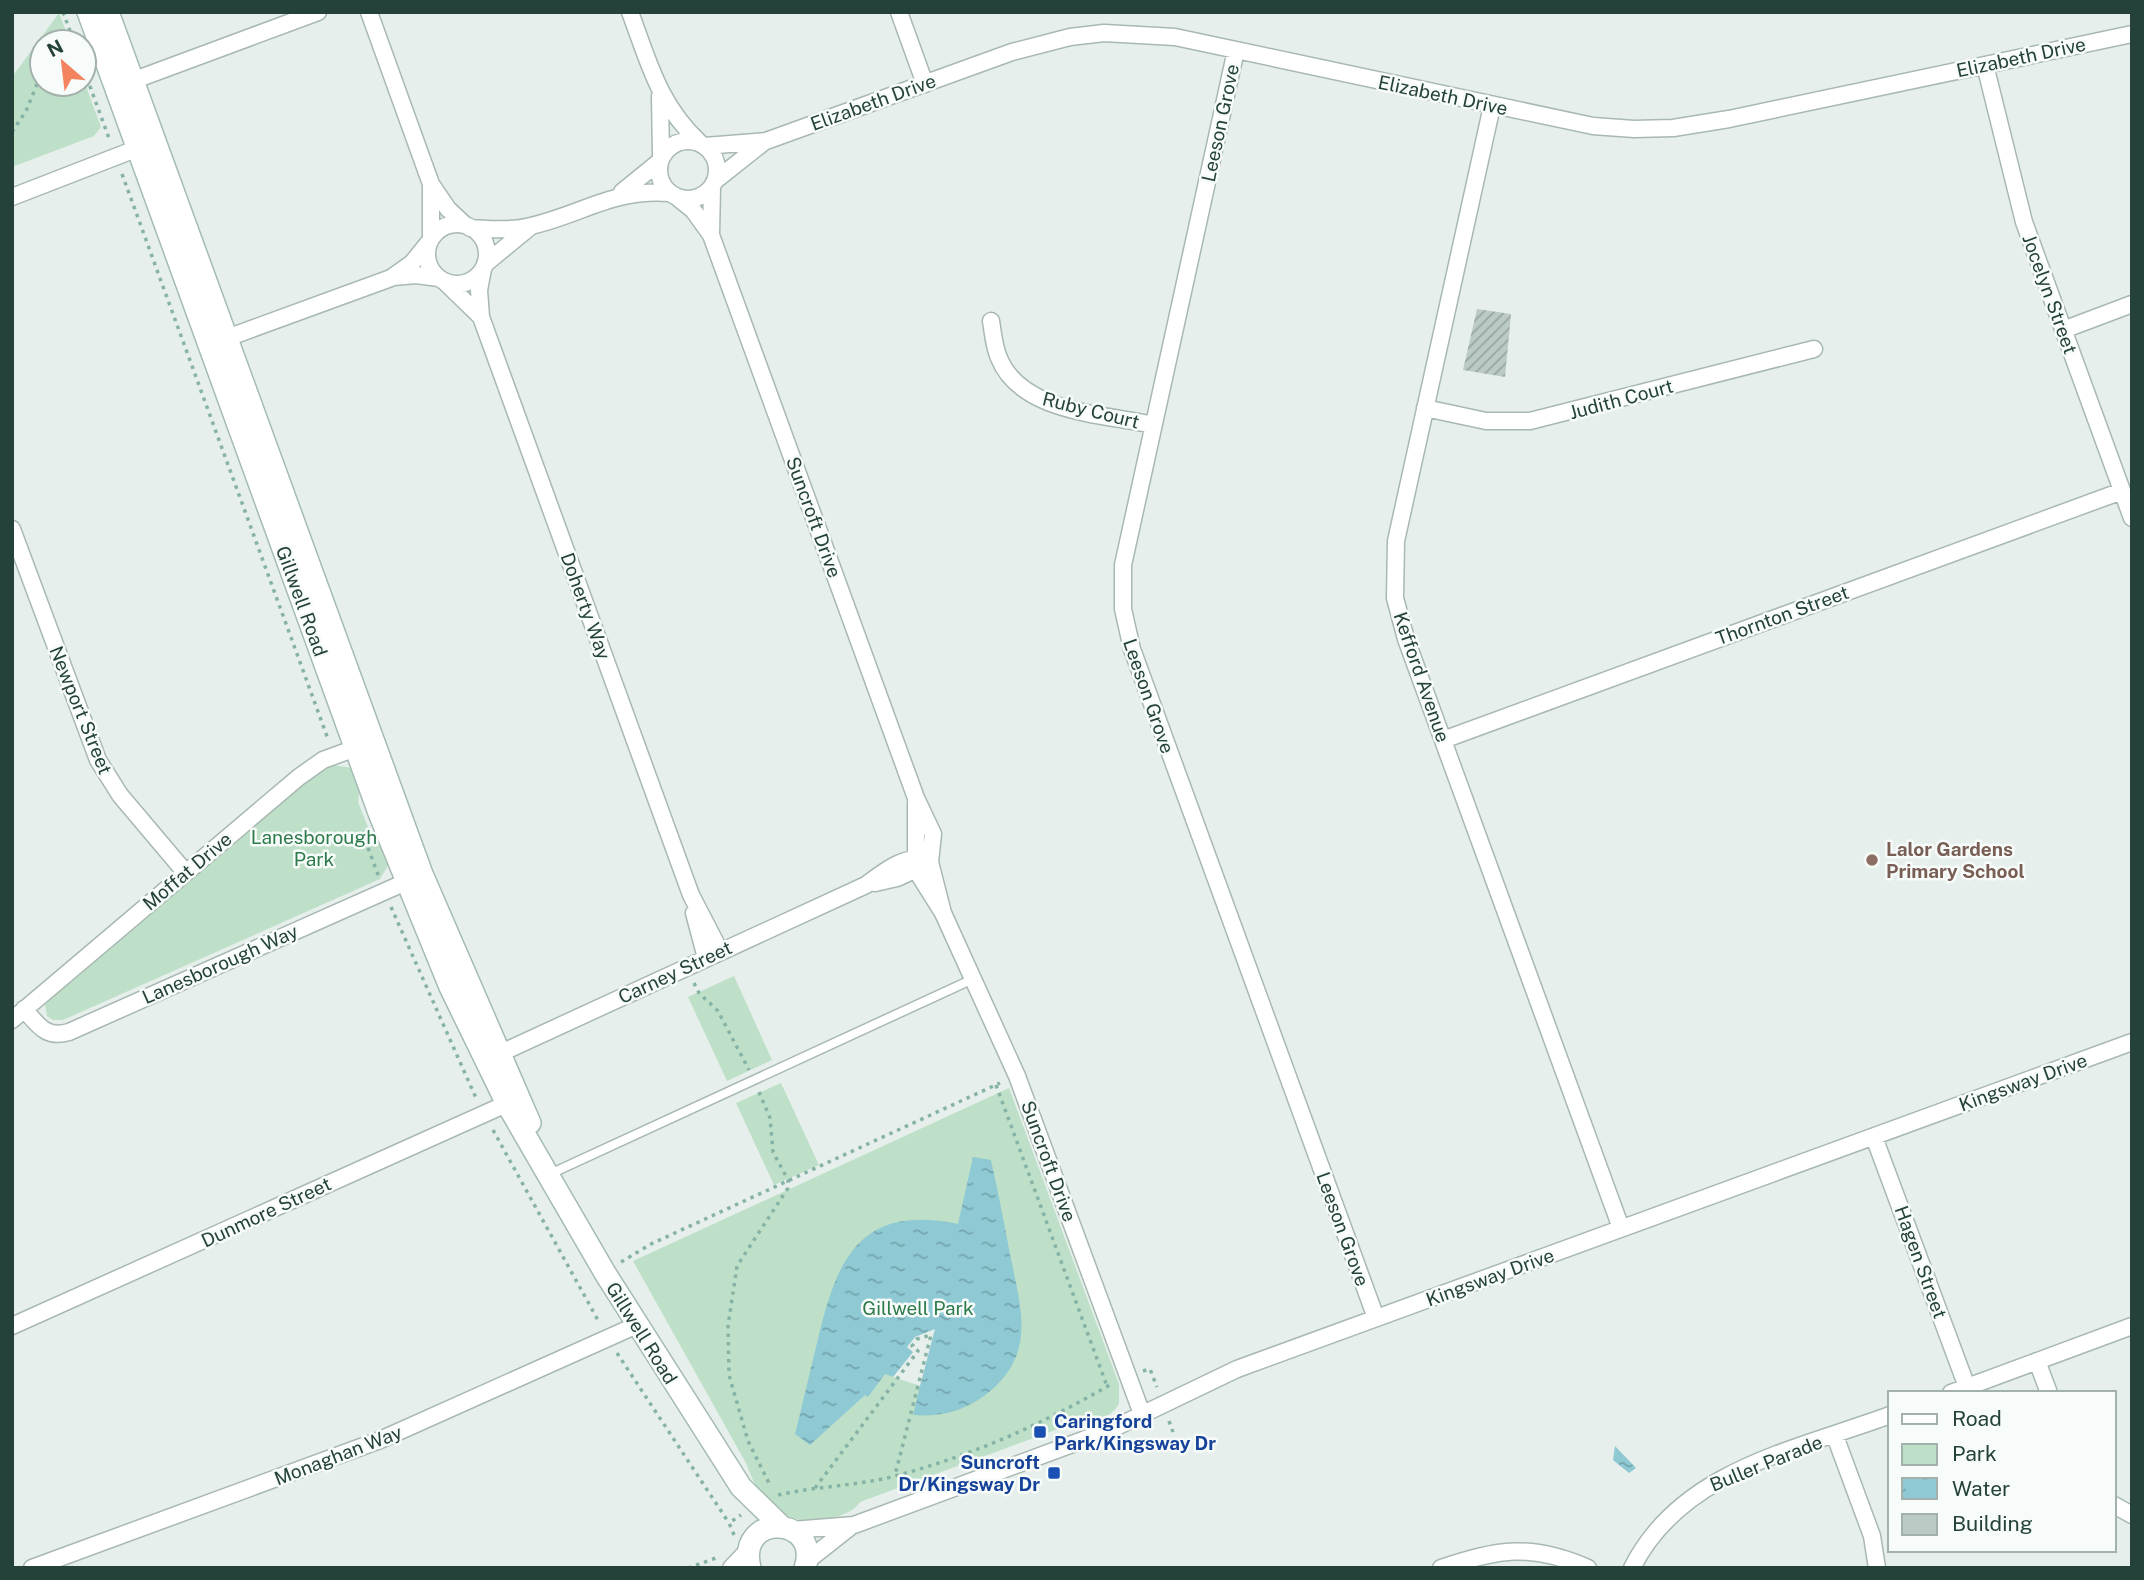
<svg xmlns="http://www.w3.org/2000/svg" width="2144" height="1580" font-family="'Public Sans',sans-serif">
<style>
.park{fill:#bfe0c8}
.water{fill:url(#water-ripples)}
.pier{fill:#e6efeb}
.building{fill:url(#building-hatch)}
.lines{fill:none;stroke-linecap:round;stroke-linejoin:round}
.lane-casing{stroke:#a8b8b2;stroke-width:11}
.street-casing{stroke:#a8b8b2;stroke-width:19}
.secondary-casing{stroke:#a4bbb3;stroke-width:24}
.path{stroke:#86b3a5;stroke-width:3.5;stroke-dasharray:3.5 5;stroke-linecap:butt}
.lane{stroke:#fff;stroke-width:8}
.street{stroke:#fff;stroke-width:16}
.secondary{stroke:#fff;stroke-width:21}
.education-dot{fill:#8d6e63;stroke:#f7fbf9;stroke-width:2.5}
.transit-dot{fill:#1a4fb4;stroke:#f7fbf9;stroke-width:2.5}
.labels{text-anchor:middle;stroke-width:5;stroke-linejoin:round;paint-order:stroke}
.street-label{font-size:19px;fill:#24423a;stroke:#f7fbf9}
.park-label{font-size:19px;fill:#2d7a4b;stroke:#f7fbf9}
.education-label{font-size:19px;font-weight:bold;fill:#785e54;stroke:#f7fbf9;text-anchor:start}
.transit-label{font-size:19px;font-weight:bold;fill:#164399;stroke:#f7fbf9;text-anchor:start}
</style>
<defs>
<pattern id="water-ripples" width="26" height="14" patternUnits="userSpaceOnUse" patternTransform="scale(1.75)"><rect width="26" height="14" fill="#8ec9d4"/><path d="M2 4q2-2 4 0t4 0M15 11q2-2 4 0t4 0" fill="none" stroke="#74a5ad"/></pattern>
<pattern id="building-hatch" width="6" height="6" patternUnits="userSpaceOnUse" patternTransform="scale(1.75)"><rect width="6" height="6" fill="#bbcac4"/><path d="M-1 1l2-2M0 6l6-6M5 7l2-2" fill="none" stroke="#98a6a0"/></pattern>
</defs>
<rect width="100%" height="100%" fill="#e6efeb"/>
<!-- park -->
<path class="park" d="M 59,13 L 70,42 L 42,42 L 42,84 L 84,84 L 84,81 L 101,127 L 94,136 L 12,167 L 12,77 Z
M 333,765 L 353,768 L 360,785 L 358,802 L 370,832 L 383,846 L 390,862 L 380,879 L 63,1020 L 53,1020 L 47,1016 L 45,1005 L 59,990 L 314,775 Z
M 734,976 L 772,1060 L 727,1081 L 688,997 Z
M 781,1083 L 819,1165 L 774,1185 L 736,1103 Z
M 1009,1088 L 1119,1384 L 1119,1404 C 1112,1414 1106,1419 1093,1416 L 860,1502 C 853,1512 844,1514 833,1518 C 791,1532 758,1501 747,1465 L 633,1261 Z"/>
<!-- water -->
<path class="water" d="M 973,1157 L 991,1160 C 998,1191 1004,1223 1010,1254 C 1021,1310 1038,1355 984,1396 C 962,1412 939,1417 913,1415 L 920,1386 L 885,1374 L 868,1397 L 865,1395 L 810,1445 L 795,1434 C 803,1402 810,1371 818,1339 C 837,1258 861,1204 958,1224 Z
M 1615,1446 L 1636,1468 L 1629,1473 L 1613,1460 Z"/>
<!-- pier -->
<path class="pier" d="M 935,1329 L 920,1386 L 893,1377 L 913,1352 L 907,1347 L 915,1337 Z"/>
<!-- building -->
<path class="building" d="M 1477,309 L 1511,314 L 1505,377 L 1463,370 Z"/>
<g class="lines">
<!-- lane casing -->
<g class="lane-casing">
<path id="lane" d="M 550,1174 L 973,979"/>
</g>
<!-- street casing -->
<g class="street-casing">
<path id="street" d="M 369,12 L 431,184 L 448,209 L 465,225
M 630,12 C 649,63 659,105 700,143
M 899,12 L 925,84
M 1236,50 L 1123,565 L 1123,609 L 1132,649 L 1376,1318
M 1985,65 L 2024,222 L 2132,518
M 132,81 L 318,12
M 660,96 L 661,156
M 1492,106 L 1396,541 L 1395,598 L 1406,639 L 1621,1228
M659 170a29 29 0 1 1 58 0a29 29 0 1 1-58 0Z
M 705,146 L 766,141 L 1012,52 L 1070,37 L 1104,33 L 1175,37 L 1593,126 L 1634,129 L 1673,128 L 1729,119 L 2132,34
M 716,180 L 764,142
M 622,192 L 659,162
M 12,197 L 146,145
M 678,198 L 693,210 L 711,235 L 916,798 L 933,834 L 930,862 L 943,913
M427 254a30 30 0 1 1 60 0a30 30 0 1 1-60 0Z
M 470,228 C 490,229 512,231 531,226 C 583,214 612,189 669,193
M 711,235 L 712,187
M 431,239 L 431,185
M 485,264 L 530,227
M 483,269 L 479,290 L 481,317 L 691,895 L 720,951
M 393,277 L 416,275 L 439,278
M 445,282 L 481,317
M 991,321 C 993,333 994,347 999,358 C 1021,413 1104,414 1153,425
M 2063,330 L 2132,304
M 216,342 L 391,278 L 412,263 L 429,242
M 1425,408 L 1486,421 L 1530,421 L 1814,349
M 12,529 L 98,760 L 120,795 L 185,872
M 1443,740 L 2122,491
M 916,802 L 916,870 L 943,913 L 1017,1076 L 1142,1414
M 875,883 L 897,878 L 923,866
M 694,913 L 706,958
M 24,1009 C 38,1025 46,1039 69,1032 L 417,877
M 12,1020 L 299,777 L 323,760 L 364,745
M 490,1058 L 866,885 C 881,874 903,855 923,860
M 1874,1137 L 1967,1387
M 12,1326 L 515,1100
M 2037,1361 L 2049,1393
M 1951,1393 L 2132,1326
M 1835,1436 L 1872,1536 L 1877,1568
M 2114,1505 L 2132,1515
M 792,1530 L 854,1525 L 1110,1430 L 1237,1369 L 2132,1042
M 807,1561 L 849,1528
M 32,1568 L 380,1440 L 637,1325
M 731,1568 L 749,1549
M 1441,1568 C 1498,1549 1531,1543 1588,1568
M 1632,1568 C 1681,1470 1796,1450 1890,1415"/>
</g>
<!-- secondary casing -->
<g class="secondary-casing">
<path id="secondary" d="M 88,12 L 379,813 L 450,987 L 507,1104 L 605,1273 L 741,1487 L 781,1526
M 108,12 L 422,874 L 530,1123
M 750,1568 C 736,1511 822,1516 805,1568"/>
</g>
<!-- path -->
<path class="path" d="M 63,12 L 74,42
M 63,42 L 71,36
M 84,70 L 110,141
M 12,132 L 26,111 L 42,72
M 122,174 L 328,739
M 362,832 L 379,877
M 391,907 L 476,1098
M 694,983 L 699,993 L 718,1011 L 749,1070
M 996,1085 L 1107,1386
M 759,1092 L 770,1118 L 773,1152 L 788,1180 L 788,1188 L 737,1266 L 728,1326 L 729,1375 L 748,1441 L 770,1485
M 493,1130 L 599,1322
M 621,1262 L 651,1244 L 1000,1083
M 617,1353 L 729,1523
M 1143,1371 L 1150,1369 L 1157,1387
M 1169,1421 L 1173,1432
M 815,1488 L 918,1351 L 912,1346 L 917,1339 L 931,1335 L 895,1475
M 778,1495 C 817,1486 857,1486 895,1476 C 974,1455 1043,1424 1113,1383
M 734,1535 L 729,1523 L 741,1515
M 688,1568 L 716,1558"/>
<!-- lane -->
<use href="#lane" class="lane"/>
<!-- street -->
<use href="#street" class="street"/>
<!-- secondary -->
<use href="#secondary" class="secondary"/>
</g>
<!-- markers -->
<circle class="education-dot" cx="1872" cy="860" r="7"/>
<g class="transit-dot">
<rect x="1033" y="1425" width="14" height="14" rx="3.5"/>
<rect x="1047" y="1466" width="14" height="14" rx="3.5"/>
</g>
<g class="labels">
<!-- street labels -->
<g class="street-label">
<text transform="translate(2021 57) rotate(-12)" y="7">Elizabeth Drive</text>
<text transform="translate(1443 95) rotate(12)" y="7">Elizabeth Drive</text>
<text transform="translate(873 102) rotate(-20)" y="7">Elizabeth Drive</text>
<text transform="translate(1220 123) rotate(-78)" y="7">Leeson Grove</text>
<text transform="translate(2050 294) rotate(70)" y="7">Jocelyn Street</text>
<text transform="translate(1621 399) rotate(-15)" y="7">Judith Court</text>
<text transform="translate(1091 410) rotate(14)" y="7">Ruby Court</text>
<text transform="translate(814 517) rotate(70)" y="7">Suncroft Drive</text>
<text transform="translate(302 601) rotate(70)" y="7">Gillwell Road</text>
<text transform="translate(586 606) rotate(70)" y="7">Doherty Way</text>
<text transform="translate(1782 615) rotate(-20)" y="7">Thornton Street</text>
<text transform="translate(1422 677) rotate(71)" y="7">Kefford Avenue</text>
<text transform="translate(1149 696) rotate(71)" y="7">Leeson Grove</text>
<text transform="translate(81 710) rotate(68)" y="7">Newport Street</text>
<text transform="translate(187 871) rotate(-40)" y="7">Moffat Drive</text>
<text transform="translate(220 964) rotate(-24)" y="7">Lanesborough Way</text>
<text transform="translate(675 972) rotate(-25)" y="7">Carney Street</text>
<text transform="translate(2023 1082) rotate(-20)" y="7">Kingsway Drive</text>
<text transform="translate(1049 1161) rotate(70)" y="7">Suncroft Drive</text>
<text transform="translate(266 1212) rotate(-25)" y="7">Dunmore Street</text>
<text transform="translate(1343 1229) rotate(70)" y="7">Leeson Grove</text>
<text transform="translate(1921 1262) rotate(70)" y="7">Hagen Street</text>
<text transform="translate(1490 1277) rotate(-20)" y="7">Kingsway Drive</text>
<text transform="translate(642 1333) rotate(58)" y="7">Gillwell Road</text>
<text transform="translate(338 1455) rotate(-21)" y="7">Monaghan Way</text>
<text transform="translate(1766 1463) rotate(-22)" y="7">Buller Parade</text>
</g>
<!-- park labels -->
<g class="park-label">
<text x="314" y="844">Lanesborough<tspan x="314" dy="22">Park</tspan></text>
<text x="918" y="1315">Gillwell Park</text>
</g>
<!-- education labels -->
<g class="education-label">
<text x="1886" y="856">Lalor Gardens<tspan x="1886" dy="22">Primary School</tspan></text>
</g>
<!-- transit labels -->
<g class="transit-label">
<text x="1054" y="1428">Caringford<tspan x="1054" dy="22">Park/Kingsway Dr</tspan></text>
<text x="1040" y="1469" text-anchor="end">Suncroft<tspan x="1040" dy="22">Dr/Kingsway Dr</tspan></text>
</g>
</g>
<!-- border -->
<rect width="2144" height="1580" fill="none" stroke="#24423a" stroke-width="28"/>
<!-- legend -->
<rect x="1888" y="1391" width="228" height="161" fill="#f7fbf9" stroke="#a3b1ad" stroke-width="2"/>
<rect x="1902" y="1414" width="35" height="10" fill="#ffffff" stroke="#a3b1ad" stroke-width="2"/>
<text x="1952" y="1426" font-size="21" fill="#24423a">Road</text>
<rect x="1902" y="1444" width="35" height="21" fill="#bfe0c8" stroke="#a3b1ad" stroke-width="2"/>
<text x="1952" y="1461" font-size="21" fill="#24423a">Park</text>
<rect x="1902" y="1478" width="35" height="21" fill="url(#water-ripples)" stroke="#a3b1ad" stroke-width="2"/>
<text x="1952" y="1496" font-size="21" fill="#24423a">Water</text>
<rect x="1902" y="1514" width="35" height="21" fill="#bbcac4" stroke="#a3b1ad" stroke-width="2"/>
<text x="1952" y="1531" font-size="21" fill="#24423a">Building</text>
<!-- north arrow -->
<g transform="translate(63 63) rotate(332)"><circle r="33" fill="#f7fbf9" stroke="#a3b1ad" stroke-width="2"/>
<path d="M0-5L12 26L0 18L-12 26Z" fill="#f4845f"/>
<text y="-10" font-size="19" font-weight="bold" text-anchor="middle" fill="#24423a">N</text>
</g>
</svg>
